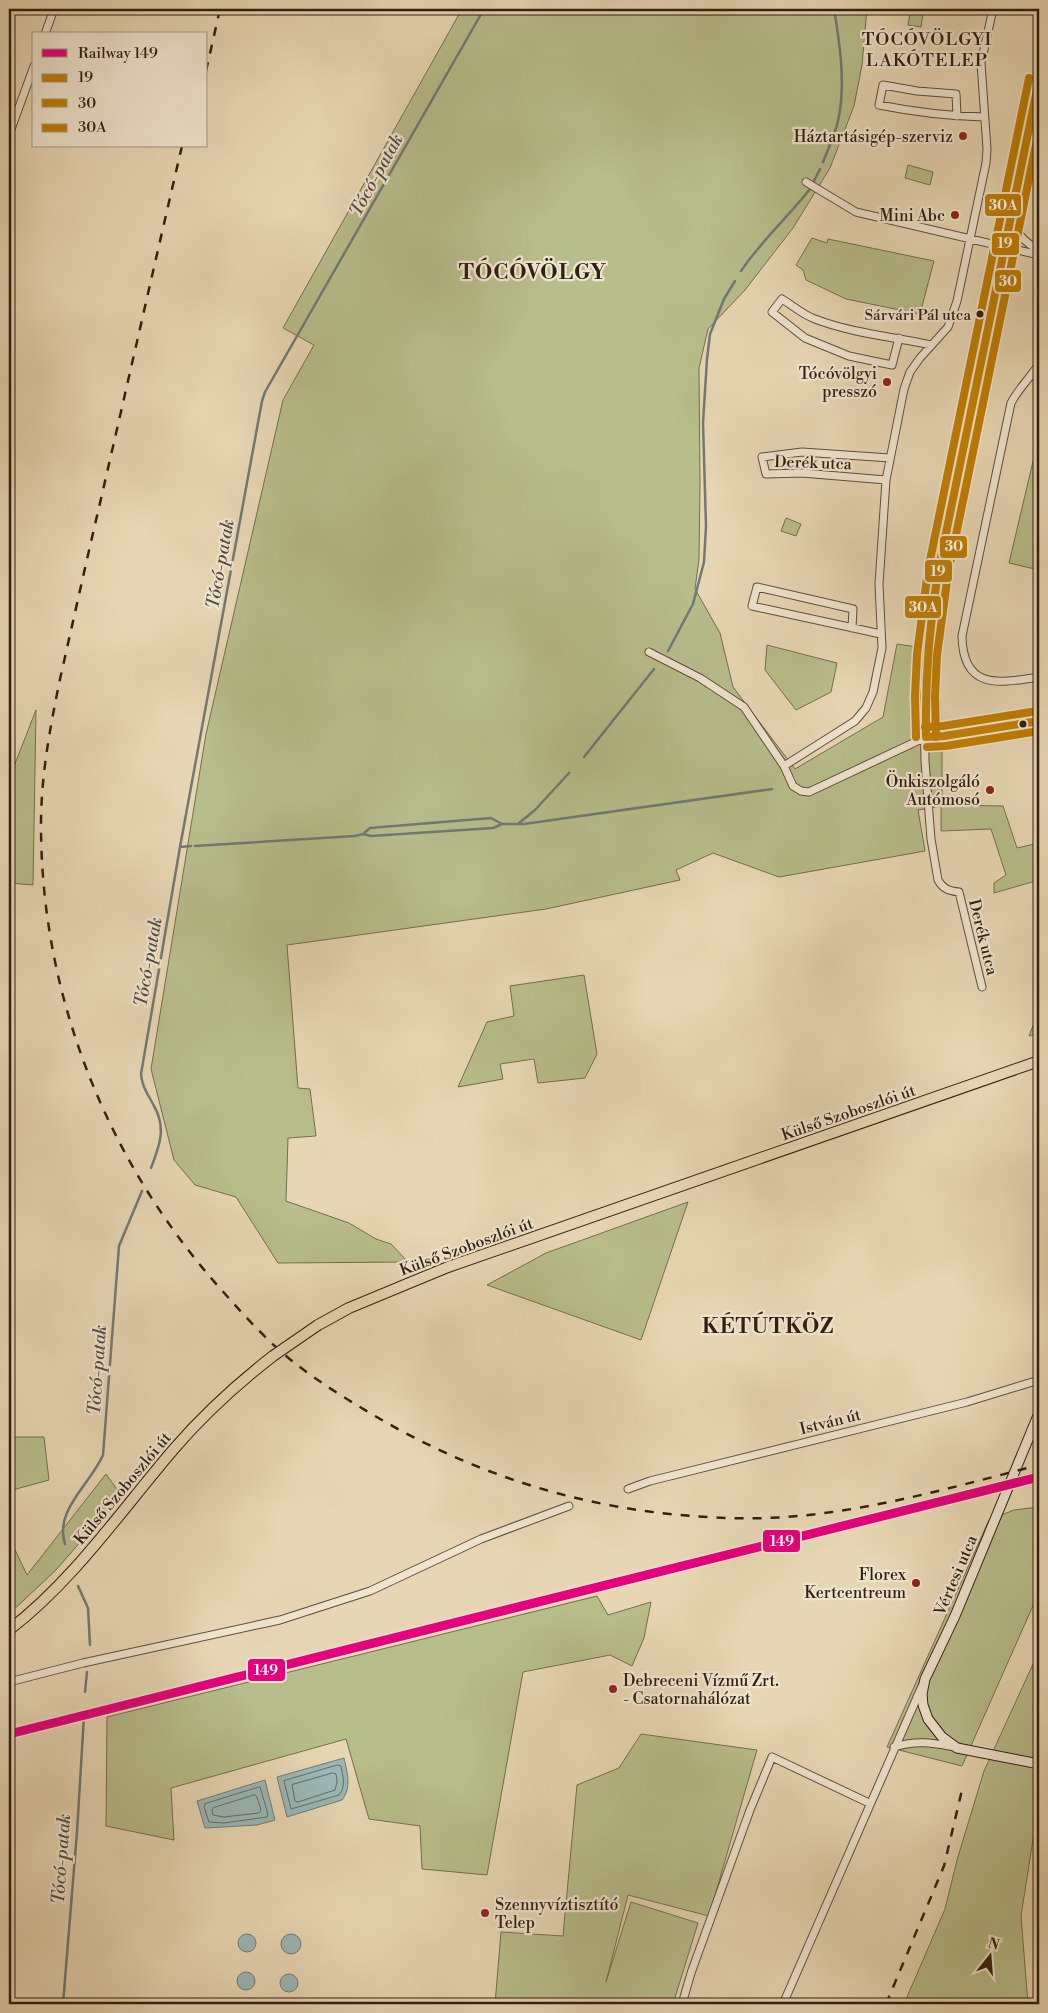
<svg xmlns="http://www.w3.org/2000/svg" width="1048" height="2013" font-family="'Libre Bodoni',serif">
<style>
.green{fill:#b7bd8b;stroke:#746e4e}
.water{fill:#9ab7b6;stroke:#707a74}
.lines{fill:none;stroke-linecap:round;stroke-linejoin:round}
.shore{stroke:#656b64;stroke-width:1}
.stream{stroke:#707a74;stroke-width:2.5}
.street-casing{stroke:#5e4d3a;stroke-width:9}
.secondary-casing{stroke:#301f11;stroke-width:11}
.primary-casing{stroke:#301f11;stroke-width:12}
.street{stroke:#efe4ce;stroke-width:7}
.secondary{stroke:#efe4ce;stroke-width:9}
.primary{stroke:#e7d6b3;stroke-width:10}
.rail{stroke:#301f11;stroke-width:2.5;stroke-dasharray:9 9;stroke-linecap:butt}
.primary-bridge-casing{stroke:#301f11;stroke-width:12;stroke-linecap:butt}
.primary-bridge{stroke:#e7d6b3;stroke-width:10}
.bus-1-casing{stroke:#efe4ce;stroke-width:11}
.bus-2-casing{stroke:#efe4ce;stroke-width:11}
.bus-3-casing{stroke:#efe4ce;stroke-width:11}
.bus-1{stroke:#c18005;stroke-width:8}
.bus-2{stroke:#c07e02;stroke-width:8}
.bus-3{stroke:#c07e02;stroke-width:8}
.rail-1-casing{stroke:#efe4ce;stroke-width:12}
.rail-1{stroke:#e5007d;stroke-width:9}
.poi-dot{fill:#8f2418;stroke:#efe4ce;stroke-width:2}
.bus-dot{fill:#301f11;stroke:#efe4ce;stroke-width:2}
.labels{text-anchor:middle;stroke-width:4.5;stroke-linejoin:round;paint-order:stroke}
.bus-label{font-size:15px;fill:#301f11;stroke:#efe4ce;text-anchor:end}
.poi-label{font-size:16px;fill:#301f11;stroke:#efe4ce;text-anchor:end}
.street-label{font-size:16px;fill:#301f11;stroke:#efe4ce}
.neighbourhood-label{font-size:18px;letter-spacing:1px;fill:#301f11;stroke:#efe4ce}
.water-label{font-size:18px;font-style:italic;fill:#504d43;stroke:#efe4ce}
.district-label{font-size:21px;font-weight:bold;letter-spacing:1px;fill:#301f11;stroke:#efe4ce}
.line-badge{stroke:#efe4ce;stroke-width:2}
.badge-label{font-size:14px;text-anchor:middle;font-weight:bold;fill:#fff}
</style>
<rect width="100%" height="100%" fill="#e7d6b3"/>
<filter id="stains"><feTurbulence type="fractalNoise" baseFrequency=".004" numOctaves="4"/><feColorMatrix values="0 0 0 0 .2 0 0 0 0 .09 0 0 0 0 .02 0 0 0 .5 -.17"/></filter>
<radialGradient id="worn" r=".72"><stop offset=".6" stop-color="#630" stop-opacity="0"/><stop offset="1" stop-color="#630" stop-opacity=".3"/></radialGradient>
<!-- green -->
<path class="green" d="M 462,9 L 867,9 L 862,65 L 854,106 L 830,168 L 793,228 L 745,290 L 708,329 L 699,368 L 700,484 L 699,559 L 695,589 L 720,633 L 733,687 L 795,769 L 883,717 L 897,644 L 937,650 L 942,743 L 942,805 L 1003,806 L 1017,848 L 1039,843 L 1039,880 L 994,893 L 994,883 L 1006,875 L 991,829 L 941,831 L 941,806 L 918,810 L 925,851 L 779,877 L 713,853 L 676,870 L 680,880 L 546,909 L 287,945 L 298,1088 L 310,1089 L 316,1136 L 288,1138 L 286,1201 L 349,1223 L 376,1239 L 391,1244 L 408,1262 L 278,1263 L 236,1197 L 195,1185 L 174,1160 L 151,1069 L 206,734 L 283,400 L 314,345 L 283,328 Z
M 910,13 L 923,15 L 921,27 L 908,25 Z
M 908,165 L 933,172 L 930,185 L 905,178 Z
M 812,238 L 827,243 L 828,239 L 934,261 L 920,314 L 846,299 L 806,280 L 803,270 L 796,265 Z
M 1039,436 L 1039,570 L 1009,563 Z
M 786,518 L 801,524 L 796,536 L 781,531 Z
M 767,645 L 837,663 L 831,692 L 796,710 L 765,670 Z
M 36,710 L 33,885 L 10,883 L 9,886 L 9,779 Z
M 584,975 L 597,1054 L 585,1078 L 538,1083 L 534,1059 L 500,1064 L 503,1079 L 458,1087 L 487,1022 L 514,1016 L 510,986 Z
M 1039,1010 L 1039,1034 L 1029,1036 Z
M 688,1202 L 641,1340 L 487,1285 L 546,1253 Z
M 9,1437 L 44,1437 L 49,1480 L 9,1491 Z
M 106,1474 L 121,1495 L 56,1570 L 9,1614 L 9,1537 L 27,1575 Z
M 1039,1507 L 1039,1592 L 962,1766 L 887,1747 L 989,1520 L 1014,1510 Z
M 597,1596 L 608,1615 L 651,1602 L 644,1638 L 632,1666 L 610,1655 L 523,1672 L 487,1875 L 422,1869 L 420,1826 L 369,1819 L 346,1739 L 171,1788 L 174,1840 L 106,1826 L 107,1717 Z
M 1039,1651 L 1039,1801 L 1021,1916 L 1028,2004 L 904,2004 L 945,1909 L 957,1860 L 984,1771 Z
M 641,1734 L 757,1750 L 709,1916 L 628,1895 L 606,1982 L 631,1902 L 698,1923 L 673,2004 L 495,2004 L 501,1932 L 563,1936 L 577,1785 L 619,1768 Z"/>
<!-- water -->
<path class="water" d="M 344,1758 C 347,1772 352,1787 342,1800 L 287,1817 L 277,1777 Z
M 265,1780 L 275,1820 L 257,1825 L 205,1828 L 197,1801 Z
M238 1943a9 9 0 1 1 18 0a9 9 0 1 1-18 0Z
M281 1944a10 10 0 1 1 20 0a10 10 0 1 1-20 0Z
M237 1981a9 9 0 1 1 18 0a9 9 0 1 1-18 0Z
M280 1983a9 9 0 1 1 18 0a9 9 0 1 1-18 0Z"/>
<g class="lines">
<!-- shore -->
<path class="shore" d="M 338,1765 L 341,1766 C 343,1776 346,1787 339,1795 L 291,1809 L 284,1781 Z
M 333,1773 L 336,1774 L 337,1782 L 335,1790 L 298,1802 L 295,1801 L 292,1785 Z
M 260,1787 L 268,1814 L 267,1817 L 224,1823 L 209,1822 L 204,1807 L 205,1804 Z
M 255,1795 L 257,1797 L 261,1810 L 259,1813 L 224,1817 L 213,1815 L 212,1810 L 213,1808 Z"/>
<!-- stream -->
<path class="stream" d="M 823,162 C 828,149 835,135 838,121 C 846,86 840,44 834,9
M 814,181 L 820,169
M 741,271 C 761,241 788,217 810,189
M 668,651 L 693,604 L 704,562 L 706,526 L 703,423 L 707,359 L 710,334 L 724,299 L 735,281
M 584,757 L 654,669
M 519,823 L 535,810 L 569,773
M 363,834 L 370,828 L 491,818 L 502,824
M 195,846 L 355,836 L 363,834 L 371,836 L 493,828 L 502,824 L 524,824 L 772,789
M 180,847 L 191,846
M 151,1168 C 159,1147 167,1128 154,1106 C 148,1094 142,1087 141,1074 L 180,847 L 262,401 L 265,392 L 484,9
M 65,1544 C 54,1510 90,1485 103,1455 L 119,1246 L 142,1191
M 78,1586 L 88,1608 L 90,1645
M 85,1692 L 87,1672
M 63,2004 L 77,1832 L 84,1716"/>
<!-- street casing -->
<g class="street-casing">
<path id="street" d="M 45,34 L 54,9
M 957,116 L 956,94 L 917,91 L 883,85 L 879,105 C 914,112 948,116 984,117
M 10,132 L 34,66
M 806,182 L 856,212 L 1039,255
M 1013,219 C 1015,234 1027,243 1039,251
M 899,338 L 892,365 L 849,356 L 805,338 L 772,312 L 782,299 C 792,305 803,315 815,319 C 851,333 894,337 931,345
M 1039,364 C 1030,378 1019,388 1011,403 L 962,636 C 963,691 1000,683 1039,677
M 886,480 L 802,473 L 766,474 L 762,457 L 802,452 L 890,458
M 852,628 L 853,609 L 757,587 L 752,606 L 881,634
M 649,652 L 700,678 L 744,707 L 784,766 L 793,786 L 801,791 L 809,792 L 926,737 L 944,736 L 1039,721
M 784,766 L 855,721 L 866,708 L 873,692 L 882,648 L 879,584 L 886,480 L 904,389 L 910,372 L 920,358 L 948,327 L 957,301 L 986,163 L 987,149 L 981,63 L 993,9
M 982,987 L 959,892 C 949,891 943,889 938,880 L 931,839 L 925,761 L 924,703 L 931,613 L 938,572 L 983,362 L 1039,80
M 628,1489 L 650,1481 L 967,1402 L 1039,1380
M 9,1682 L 83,1663 L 280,1620 L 370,1591 L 481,1539 L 569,1506
M 894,1747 C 918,1740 932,1743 955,1747
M 682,2004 L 691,1973 L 750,1810 L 772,1757 L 869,1803
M 783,2004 L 922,1686"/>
</g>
<!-- secondary casing -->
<g class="secondary-casing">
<path id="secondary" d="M 1039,1413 L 955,1616 L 925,1679 L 922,1694 L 923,1705 L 928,1719 L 942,1737 L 957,1748 L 1039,1764"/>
</g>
<!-- primary casing -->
<g class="primary-casing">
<path id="primary" d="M 318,1325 L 349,1308 L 448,1267 L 1039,1061
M 9,1630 C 73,1581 121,1511 173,1450 C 203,1415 237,1384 273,1356"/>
</g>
<!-- street -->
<use href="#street" class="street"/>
<!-- secondary -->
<use href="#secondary" class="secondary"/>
<!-- primary -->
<use href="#primary" class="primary"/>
<!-- rail -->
<path class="rail" d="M 206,71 L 220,9
M 182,146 C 151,279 121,413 90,546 C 80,590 70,635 60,679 C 50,728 41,775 41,825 C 41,995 106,1159 218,1286 C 241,1312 264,1338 292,1361 C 316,1380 343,1397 370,1413 C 482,1480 599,1514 729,1518 C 834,1522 938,1491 1039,1465
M 886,2004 L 944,1866 L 962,1790"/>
<!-- primary-bridge casing -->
<g class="primary-bridge-casing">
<path id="primary-bridge" d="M 273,1356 L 318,1325"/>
</g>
<!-- primary-bridge -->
<use href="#primary-bridge" class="primary-bridge"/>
<!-- bus-1 casing -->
<g class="bus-1-casing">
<path id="bus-1" d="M 926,737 C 925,681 929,627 938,572 L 1039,80
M 926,737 L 944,736 L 1039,721"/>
</g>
<!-- bus-2 casing -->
<g class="bus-2-casing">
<path id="bus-2" d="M 936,737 L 935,696 L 937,655 L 948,574 L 1039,130
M 927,747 L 946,746 L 1039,731"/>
</g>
<!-- bus-3 casing -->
<g class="bus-3-casing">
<path id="bus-3" d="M 925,727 L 943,726 L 1037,711
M 916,737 L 915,696 L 917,654 L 928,570 L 1029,78"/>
</g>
<!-- bus-1 -->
<use href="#bus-1" class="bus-1"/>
<!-- bus-2 -->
<use href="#bus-2" class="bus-2"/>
<!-- bus-3 -->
<use href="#bus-3" class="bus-3"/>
<!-- rail-1 casing -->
<g class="rail-1-casing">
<path id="rail-1" d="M 9,1734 L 1039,1477"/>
</g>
<!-- rail-1 -->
<use href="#rail-1" class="rail-1"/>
</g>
<!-- markers -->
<g class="poi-dot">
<circle cx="963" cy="136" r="5"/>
<circle cx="955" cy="215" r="5"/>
<circle cx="887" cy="382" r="5"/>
<circle cx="990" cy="790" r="5"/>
<circle cx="916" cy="1583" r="5"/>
<circle cx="613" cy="1689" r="5"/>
<circle cx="485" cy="1913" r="5"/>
</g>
<g class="bus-dot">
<circle cx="980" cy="314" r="4.5"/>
<circle cx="1023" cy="724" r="4.5"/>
</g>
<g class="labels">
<!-- bus labels -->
<g class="bus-label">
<text x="971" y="320">Sárvári Pál utca</text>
</g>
<!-- poi labels -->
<g class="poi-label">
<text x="953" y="142">Háztartásigép-szerviz</text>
<text x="945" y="221">Mini Abc</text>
<text x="877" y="379">Tócóvölgyi<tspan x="877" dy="18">presszó</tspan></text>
<text x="980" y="787">Önkiszolgáló<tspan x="980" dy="18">Autómosó</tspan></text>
<text x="906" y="1580">Florex<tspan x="906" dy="18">Kertcentreum</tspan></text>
<text x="623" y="1686" text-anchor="start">Debreceni Vízmű Zrt.<tspan x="623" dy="18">- Csatornahálózat</tspan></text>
<text x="495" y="1910" text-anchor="start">Szennyvíztisztító<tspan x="495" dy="18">Telep</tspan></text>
</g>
<!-- street labels -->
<g class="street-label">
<text transform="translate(813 462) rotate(2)" y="6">Derék utca</text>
<text transform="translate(984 937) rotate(76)" y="6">Derék utca</text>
<text transform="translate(848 1112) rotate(-19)" y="6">Külső Szoboszlói út</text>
<text transform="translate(466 1246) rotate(-20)" y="6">Külső Szoboszlói út</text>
<text transform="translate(830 1421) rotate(-14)" y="6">István út</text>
<text transform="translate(122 1488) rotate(-50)" y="6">Külső Szoboszlói út</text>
<text transform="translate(955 1575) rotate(-67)" y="6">Vértesi utca</text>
</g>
<!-- neighbourhood labels -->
<g class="neighbourhood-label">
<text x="927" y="45">TÓCÓVÖLGYI<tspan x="927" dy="21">LAKÓTELEP</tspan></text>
</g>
<!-- water labels -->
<g class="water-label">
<text transform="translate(376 175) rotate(-61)" y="6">Tócó-patak</text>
<text transform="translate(220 564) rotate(-80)" y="6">Tócó-patak</text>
<text transform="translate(148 962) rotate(-80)" y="6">Tócó-patak</text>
<text transform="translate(97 1370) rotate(-86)" y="6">Tócó-patak</text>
<text transform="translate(61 1859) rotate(-86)" y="6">Tócó-patak</text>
</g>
<!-- district labels -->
<g class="district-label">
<text x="533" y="279">TÓCÓVÖLGY</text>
<text x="768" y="1333">KÉTÚTKÖZ</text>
</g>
</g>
<g class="line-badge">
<rect x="984" y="193" width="38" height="24" rx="5" fill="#c07e02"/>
<rect x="991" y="232" width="29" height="24" rx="5" fill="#c18005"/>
<rect x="994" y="269" width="28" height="24" rx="5" fill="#c07e02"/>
<rect x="939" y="535" width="29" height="24" rx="5" fill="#c07e02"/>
<rect x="924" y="559" width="29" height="24" rx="5" fill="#c18005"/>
<rect x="904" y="595" width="38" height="24" rx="5" fill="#c07e02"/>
<rect x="762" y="1529" width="39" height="24" rx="5" fill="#e5007d"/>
<rect x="247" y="1658" width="39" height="24" rx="5" fill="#e5007d"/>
</g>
<g class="badge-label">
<text x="1003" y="210">30A</text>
<text x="1005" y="248">19</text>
<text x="1008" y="286">30</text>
<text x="954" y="551">30</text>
<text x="938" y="576">19</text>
<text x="923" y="612">30A</text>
<text x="782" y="1546">149</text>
<text x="266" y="1675">149</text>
</g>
<!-- margin -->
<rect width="1048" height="2013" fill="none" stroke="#e7d6b3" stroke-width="30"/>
<rect x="10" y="10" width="1028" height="1993" fill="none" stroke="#301f11" stroke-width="2.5"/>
<rect x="15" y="15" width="1018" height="1983" fill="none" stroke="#301f11"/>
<!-- legend -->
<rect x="32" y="32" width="175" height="115" fill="#efe4ce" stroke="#a39582"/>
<rect x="42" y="49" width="25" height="8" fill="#e5007d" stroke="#a39582"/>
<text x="78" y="58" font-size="15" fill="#301f11">Railway 149</text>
<rect x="42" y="74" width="25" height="8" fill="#c18005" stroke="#a39582"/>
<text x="78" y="82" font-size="15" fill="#301f11">19</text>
<rect x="42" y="99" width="25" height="8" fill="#c07e02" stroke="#a39582"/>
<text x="78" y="108" font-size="15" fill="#301f11">30</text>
<rect x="42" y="124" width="25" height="8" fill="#c07e02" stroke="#a39582"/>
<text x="78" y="132" font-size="15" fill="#301f11">30A</text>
<!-- north arrow -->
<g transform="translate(990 1956) rotate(17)" stroke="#efe4ce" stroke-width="4" paint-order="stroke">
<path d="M0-4L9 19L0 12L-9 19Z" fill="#301f11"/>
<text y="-8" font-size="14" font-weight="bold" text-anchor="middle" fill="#301f11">N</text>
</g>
<rect width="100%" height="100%" filter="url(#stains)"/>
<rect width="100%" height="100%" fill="url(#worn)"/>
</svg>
